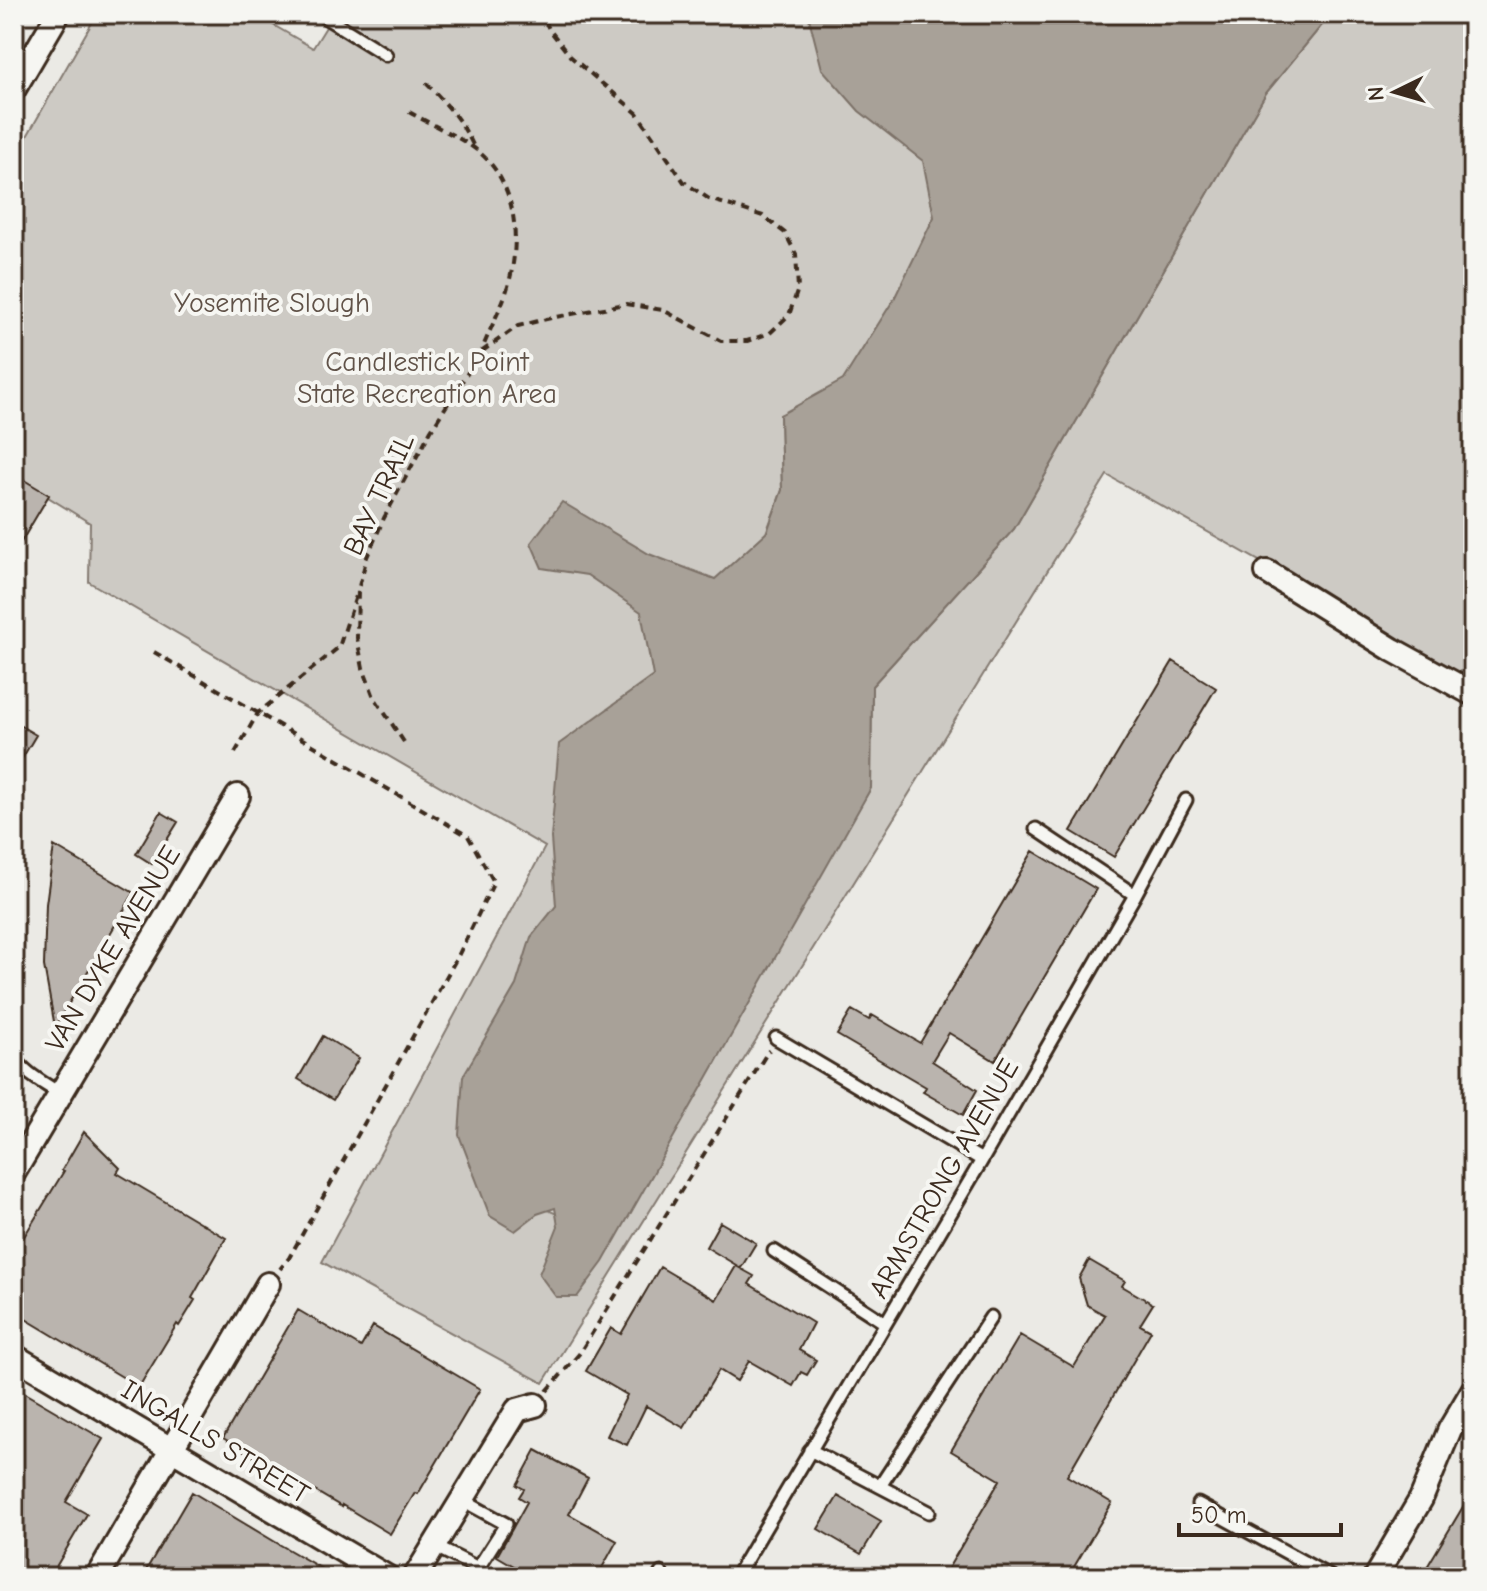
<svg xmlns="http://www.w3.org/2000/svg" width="1487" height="1591" font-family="'Comic Neue',sans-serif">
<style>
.green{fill:#cdcac4;stroke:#847a71;stroke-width:2}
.water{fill:#a8a198;stroke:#7c7167;stroke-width:2}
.building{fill:#bab4ae;stroke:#3b2a1e;stroke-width:2}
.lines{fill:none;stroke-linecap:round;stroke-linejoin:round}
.lane-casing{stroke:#3b2a1e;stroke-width:17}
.street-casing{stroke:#3b2a1e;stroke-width:28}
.path{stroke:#3b2a1e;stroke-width:4;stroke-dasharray:8 6;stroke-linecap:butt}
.lane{stroke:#f6f6f2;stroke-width:11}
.street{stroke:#f6f6f2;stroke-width:22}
.labels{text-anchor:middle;stroke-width:8;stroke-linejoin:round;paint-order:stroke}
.park-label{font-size:28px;fill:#605248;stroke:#f6f6f2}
.street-label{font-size:28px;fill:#3b2a1e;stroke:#f6f6f2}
</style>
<rect width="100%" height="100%" fill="#ebeae5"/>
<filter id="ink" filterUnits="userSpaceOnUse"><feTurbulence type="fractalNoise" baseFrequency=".0125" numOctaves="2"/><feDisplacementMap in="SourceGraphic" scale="16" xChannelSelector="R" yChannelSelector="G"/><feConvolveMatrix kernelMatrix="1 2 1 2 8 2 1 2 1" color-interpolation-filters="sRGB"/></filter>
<g filter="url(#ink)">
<!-- green -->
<path class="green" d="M 97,14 L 254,14 L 313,48 L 334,14 L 1081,14 L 860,388 L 780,415 L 782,490 L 766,533 L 750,548 L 532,1203 L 602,1234 L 871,788 L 872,686 L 1014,529 L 1266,93 L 1331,14 L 1428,14 L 1473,28 L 1473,682 L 1107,475 L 543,1383 L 322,1262 L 545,847 L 89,582 L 90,523 L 14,476 L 14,159 Z"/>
<!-- water -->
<path class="water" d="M 808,14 L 1331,14 L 1266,93 L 1014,529 L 872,686 L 871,788 L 603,1262 L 577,1297 L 556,1297 L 539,1274 L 558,1226 L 555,1208 L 537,1214 L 515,1231 L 490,1216 L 459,1135 L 463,1076 L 516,985 L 531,937 L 556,906 L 551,838 L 559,744 L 653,676 L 641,612 L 587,575 L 542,568 L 531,543 L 562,502 L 649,554 L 715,579 L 767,532 L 782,490 L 780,415 L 843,380 L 894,299 L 934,217 L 923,161 L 859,111 L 822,69 Z"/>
<!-- building -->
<path class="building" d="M 14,474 L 49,495 L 14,554 Z
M 1173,661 L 1216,688 L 1114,857 L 1071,831 Z
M 14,722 L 36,735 L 14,772 Z
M 161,812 L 178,822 L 152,864 L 136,854 Z
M 54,846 L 134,893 L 55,1027 L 44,966 L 46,904 Z
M 1033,851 L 1096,889 L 995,1061 L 949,1033 L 932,1061 L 977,1090 L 963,1115 L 923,1092 L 926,1087 L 837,1035 L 852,1010 L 869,1020 L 872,1015 L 920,1043 Z
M 323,1036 L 359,1058 L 333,1100 L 298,1079 Z
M 84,1132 L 120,1168 L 117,1173 L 226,1238 L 192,1298 L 195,1300 L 179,1326 L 177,1324 L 139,1387 L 14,1312 L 14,1253 L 64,1171 L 62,1170 Z
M 720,1222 L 756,1243 L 741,1268 L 706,1247 Z
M 1089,1260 L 1125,1281 L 1122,1286 L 1153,1304 L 1140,1325 L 1151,1331 L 1067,1476 L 1112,1503 L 1068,1577 L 955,1577 L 946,1572 L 1000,1480 L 951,1451 L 1020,1335 L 1074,1367 L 1105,1315 L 1087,1305 L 1079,1278 Z
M 736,1266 L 754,1276 L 749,1284 L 813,1323 L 799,1350 L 816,1360 L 807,1375 L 801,1372 L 793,1386 L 749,1361 L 737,1381 L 719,1370 L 684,1428 L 646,1406 L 627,1445 L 607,1436 L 627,1395 L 586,1371 L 611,1328 L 621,1334 L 660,1267 L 716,1300 Z
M 298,1310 L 361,1347 L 373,1326 L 480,1389 L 418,1494 L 415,1493 L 390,1534 L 342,1505 L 342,1507 L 308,1487 L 307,1489 L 223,1438 Z
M 14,1387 L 103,1439 L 66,1502 L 87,1514 L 50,1577 L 14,1577 Z
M 536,1450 L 588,1478 L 569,1514 L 617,1541 L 597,1577 L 514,1577 L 519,1569 L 497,1556 L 527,1502 L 519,1497 L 524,1489 L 517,1485 Z
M 1473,1490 L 1473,1577 L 1421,1577 L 1436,1552 Z
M 192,1492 L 277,1543 L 336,1577 L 142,1577 Z
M 838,1496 L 881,1521 L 861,1554 L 818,1529 Z"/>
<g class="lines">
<!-- lane casing -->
<g class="lane-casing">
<path id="lane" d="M 320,14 L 386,55
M 1036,829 L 1135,895
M 776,1038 L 982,1160
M 14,1057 C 24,1073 44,1083 60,1094
M 774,1251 L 885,1323
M 810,1450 L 929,1512
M 880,1486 L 991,1317
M 1198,1504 L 1331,1577
M 434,1546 L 478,1568 L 506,1524 L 462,1500
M 659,1577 L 661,1573
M 736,1577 L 982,1160 L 1135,895 L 1186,800"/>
</g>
<!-- street casing -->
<g class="street-casing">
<path id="street" d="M 14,89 L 58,14
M 1267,572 L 1393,650 L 1473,694
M 14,1172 L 238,796
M 14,1356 L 387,1577
M 97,1577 L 268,1284
M 415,1577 L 517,1410 L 535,1405
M 1375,1577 L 1421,1499 L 1450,1429 L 1473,1390"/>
</g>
<!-- path -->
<path class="path" d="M 426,83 C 445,102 461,120 473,145
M 409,112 C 430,124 454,134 474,148 C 519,181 522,244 506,293 C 499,312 489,331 482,350
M 154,652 L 468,836 L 494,882 L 459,954 L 289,1258 L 280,1269
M 404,742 L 374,697 L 363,668 L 357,638 L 358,590 L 367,557 L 384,518 L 431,430 L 481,352 L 518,326 L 551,318 L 625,304 L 663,310 L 721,341 L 747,341 L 770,333 L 789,315 L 798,289 L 796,254 L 785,233 L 763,216 L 709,199 L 684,182 L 637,113 L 570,56 L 549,29 L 542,14
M 235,753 L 258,713 L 339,647 L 356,596
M 547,1391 L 579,1354 L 769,1050"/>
<!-- lane -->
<use href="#lane" class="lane"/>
<!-- street -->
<use href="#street" class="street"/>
</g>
</g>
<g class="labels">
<!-- park labels -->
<g class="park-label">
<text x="272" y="312">Yosemite Slough</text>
<text x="427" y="371">Candlestick Point<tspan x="427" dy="32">State Recreation Area</tspan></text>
</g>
<!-- street labels -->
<g class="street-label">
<text transform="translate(378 494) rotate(-65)" y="10">BAY TRAIL</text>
<text transform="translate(112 948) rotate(-59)" y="10">VAN DYKE AVENUE</text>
<text transform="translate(943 1178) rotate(-60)" y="10">ARMSTRONG AVENUE</text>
<text transform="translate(216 1441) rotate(31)" y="10">INGALLS STREET</text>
</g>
</g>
<!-- margin -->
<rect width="1487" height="1591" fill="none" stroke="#f6f6f2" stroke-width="48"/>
<rect x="24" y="24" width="1439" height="1543" fill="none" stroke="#3b2a1e" stroke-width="3" filter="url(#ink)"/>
<!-- north arrow -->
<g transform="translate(1395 92) rotate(265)" stroke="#f6f6f2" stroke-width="6" paint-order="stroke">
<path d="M0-6L14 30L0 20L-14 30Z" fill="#3b2a1e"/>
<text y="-12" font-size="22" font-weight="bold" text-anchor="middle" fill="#3b2a1e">N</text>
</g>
<!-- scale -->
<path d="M1179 1523v12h162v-12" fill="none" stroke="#3b2a1e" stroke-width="4"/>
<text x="1191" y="1523" font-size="24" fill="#3b2a1e" stroke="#f6f6f2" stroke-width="6" paint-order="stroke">50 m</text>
</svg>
